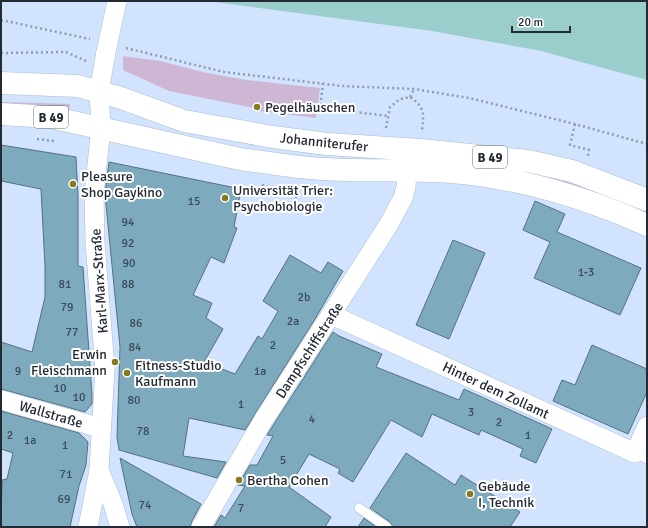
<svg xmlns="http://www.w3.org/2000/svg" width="648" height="528" font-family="Signika,sans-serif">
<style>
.green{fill:#ceb7d4}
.water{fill:#9acecd}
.building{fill:#7eaabd;stroke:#54717e}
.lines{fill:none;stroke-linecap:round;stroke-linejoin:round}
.lane-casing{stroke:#abbdd5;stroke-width:10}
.street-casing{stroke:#abbdd5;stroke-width:20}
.primary-casing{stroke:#abbdd5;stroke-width:23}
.path{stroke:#8e9bae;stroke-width:2.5;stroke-dasharray:2 3;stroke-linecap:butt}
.lane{stroke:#fff;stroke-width:9}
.street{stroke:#fff;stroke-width:19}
.primary{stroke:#fff;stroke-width:22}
.street-bridge-casing{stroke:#abbdd5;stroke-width:20;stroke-linecap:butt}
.street-bridge{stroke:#fff;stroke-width:19}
.poi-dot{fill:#86791e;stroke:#fff;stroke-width:1.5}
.labels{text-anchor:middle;stroke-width:4;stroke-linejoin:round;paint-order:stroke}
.number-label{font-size:12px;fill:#3a4a56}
.shield{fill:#fff;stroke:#666a71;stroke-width:1}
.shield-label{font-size:13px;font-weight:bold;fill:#242a34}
.poi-label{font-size:14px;fill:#242a34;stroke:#fff;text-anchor:start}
.street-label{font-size:14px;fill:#242a34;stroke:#fff}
</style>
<rect width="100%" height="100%" fill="#d2e4fd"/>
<!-- green -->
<path class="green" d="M 123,56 L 160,61 L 207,73 L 247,80 L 320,88 L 316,118 L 260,111 L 261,107 L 258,104 L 254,106 L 254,108 L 169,91 L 123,70 Z
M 1,102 L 70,104 L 69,113 L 1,108 Z
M 550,177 L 594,190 L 647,210 L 647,216 L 549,182 Z"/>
<!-- water -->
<path class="water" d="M 207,1 L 647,1 L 647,80 L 541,51 L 432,31 Z"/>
<!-- building -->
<path class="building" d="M 1,145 L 76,157 L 78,196 L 78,266 L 83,267 L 92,395 L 92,404 L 85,412 L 1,389 L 1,342 L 32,352 L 45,297 L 45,267 L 41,189 L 1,181 Z
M 109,162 L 241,189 L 234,227 L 237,228 L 224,263 L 211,257 L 193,295 L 212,303 L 206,318 L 223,329 L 204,362 L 235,374 L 258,336 L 262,339 L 278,311 L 263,301 L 290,255 L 321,273 L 328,262 L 343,271 L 315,319 L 245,430 L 189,418 L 183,456 L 226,462 L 217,478 L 119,450 L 117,437 L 120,347 L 105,194 Z
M 535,201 L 565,214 L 557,232 L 641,268 L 620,315 L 534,278 L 550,242 L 523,230 Z
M 453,240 L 485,253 L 449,339 L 416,325 Z
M 333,332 L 339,336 L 382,354 L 376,367 L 459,400 L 464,389 L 552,429 L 536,463 L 520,456 L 523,449 L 481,430 L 479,435 L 432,414 L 422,437 L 391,420 L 353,482 L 338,473 L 340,469 L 309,454 L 289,487 L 331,517 L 325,527 L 214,527 L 221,515 L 225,518 L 245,486 L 238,485 L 250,465 L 257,465 L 273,436 L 267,435 Z
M 592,345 L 647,369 L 647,392 L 628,434 L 553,401 L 562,380 L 575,385 Z
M 1,411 L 79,433 L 88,442 L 86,465 L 79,486 L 70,527 L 1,527 L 2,480 L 7,479 L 13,453 L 1,449 Z
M 406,453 L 455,485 L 461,475 L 520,512 L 510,527 L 393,527 L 390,522 L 370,508 Z
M 120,458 L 201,504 L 192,521 L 190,527 L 137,527 L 132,514 Z
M 364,518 L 376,527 L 358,527 Z"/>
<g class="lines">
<!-- lane casing -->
<g class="lane-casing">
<path id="lane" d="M 635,453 L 647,459
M 359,508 L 387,527"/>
</g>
<!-- street casing -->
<g class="street-casing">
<path id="street" d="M 332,315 L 635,453 L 647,426
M 1,400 L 101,428
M 99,470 L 113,504 L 120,527
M 88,527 L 99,470 L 105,369 L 95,242 L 94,194 L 101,127 L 99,92 L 106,52
M 201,527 L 264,419 L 389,224 L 403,198 L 406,187 L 407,170"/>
</g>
<!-- primary casing -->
<g class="primary-casing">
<path id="primary" d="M 1,83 L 78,86 L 121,98 L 184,121 L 273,137 L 327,144 L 420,150 L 528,161 L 572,171 L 647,200
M 1,114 L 50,117 L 240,159 C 263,162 286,166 309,168 C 366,173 423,167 479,175 C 538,183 593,201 647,225"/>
</g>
<!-- path -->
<path class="path" d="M 1,20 L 90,39
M 126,48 L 224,72 L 342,86 L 414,89 L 469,98 L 575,124 L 647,144
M 1,53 L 66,52 L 86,61
M 323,83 L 320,108 L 389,116
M 410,97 L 414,89
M 575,124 L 570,145 L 589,150 L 588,156
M 386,128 L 390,107 L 400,99 L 410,97 C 425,107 424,114 422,130
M 37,139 L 54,141
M 262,185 L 299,198"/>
<!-- lane -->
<use href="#lane" class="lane"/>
<!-- street -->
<use href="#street" class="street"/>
<!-- primary -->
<use href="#primary" class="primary"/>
<!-- street-bridge casing -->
<g class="street-bridge-casing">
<path id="street-bridge" d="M 106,52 L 117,1"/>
</g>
<!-- street-bridge -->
<use href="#street-bridge" class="street-bridge"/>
</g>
<!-- markers -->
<g class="poi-dot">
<circle cx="257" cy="107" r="4"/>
<circle cx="73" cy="184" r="4"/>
<circle cx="225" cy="198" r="4"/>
<circle cx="115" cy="362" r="4"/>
<circle cx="127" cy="373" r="4"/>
<circle cx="239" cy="480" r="4"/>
<circle cx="470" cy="494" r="4"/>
</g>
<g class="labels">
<!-- number labels -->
<g class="number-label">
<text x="194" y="205">15</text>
<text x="128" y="226">94</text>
<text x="128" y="247">92</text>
<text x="129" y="267">90</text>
<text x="586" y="276">1-3</text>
<text x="65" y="288">81</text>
<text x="128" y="288">88</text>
<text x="304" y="301">2b</text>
<text x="67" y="311">79</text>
<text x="293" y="325">2a</text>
<text x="136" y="327">86</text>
<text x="72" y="336">77</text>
<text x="273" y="349">2</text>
<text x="135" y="351">84</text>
<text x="18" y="375">9</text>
<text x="260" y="375">1a</text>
<text x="60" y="392">10</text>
<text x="79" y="401">10</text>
<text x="134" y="404">80</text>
<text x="241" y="408">1</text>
<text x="471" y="416">3</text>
<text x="312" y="423">4</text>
<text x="499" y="426">2</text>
<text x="143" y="435">78</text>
<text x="10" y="439">2</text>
<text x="528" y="439">1</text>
<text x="30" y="444">1a</text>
<text x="65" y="449">1</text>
<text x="283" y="464">5</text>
<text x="66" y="478">71</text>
<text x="64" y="503">69</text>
<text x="145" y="509">74</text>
<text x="241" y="512">7</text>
</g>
<!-- shield labels -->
<g class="shield">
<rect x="34" y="106" width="34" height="22" rx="3"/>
<rect x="473" y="146" width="34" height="22" rx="3"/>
</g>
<g class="shield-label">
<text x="51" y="122">B 49</text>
<text x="490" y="162">B 49</text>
</g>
<!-- poi labels -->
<g class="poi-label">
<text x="265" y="112">Pegelhäuschen</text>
<text x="81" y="181">Pleasure<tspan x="81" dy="16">Shop Gaykino</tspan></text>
<text x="233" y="195">Universität Trier:<tspan x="233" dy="16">Psychobiologie</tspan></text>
<text x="107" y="359" text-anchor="end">Erwin<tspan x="107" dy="16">Fleischmann</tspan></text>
<text x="135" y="370">Fitness-Studio<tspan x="135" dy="16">Kaufmann</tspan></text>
<text x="247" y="485">Bertha Cohen</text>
<text x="478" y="491">Gebäude<tspan x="478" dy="16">I, Technik</tspan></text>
</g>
<!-- street labels -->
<g class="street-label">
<text transform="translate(324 142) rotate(6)" y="5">Johanniterufer</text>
<text transform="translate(99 281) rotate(-94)" y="5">Karl-Marx-Straße</text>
<text transform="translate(309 350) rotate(-57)" y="5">Dampfschiffstraße</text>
<text transform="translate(496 390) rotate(25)" y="5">Hinter dem Zollamt</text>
<text transform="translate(51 414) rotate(16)" y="5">Wallstraße</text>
</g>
</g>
<!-- border -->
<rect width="648" height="528" fill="none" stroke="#242a34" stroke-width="4"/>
<!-- scale -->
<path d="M512 26v6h58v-6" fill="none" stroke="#242a34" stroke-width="2"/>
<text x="518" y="26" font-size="12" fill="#242a34" stroke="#ffffff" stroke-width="3" paint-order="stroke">20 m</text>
</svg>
